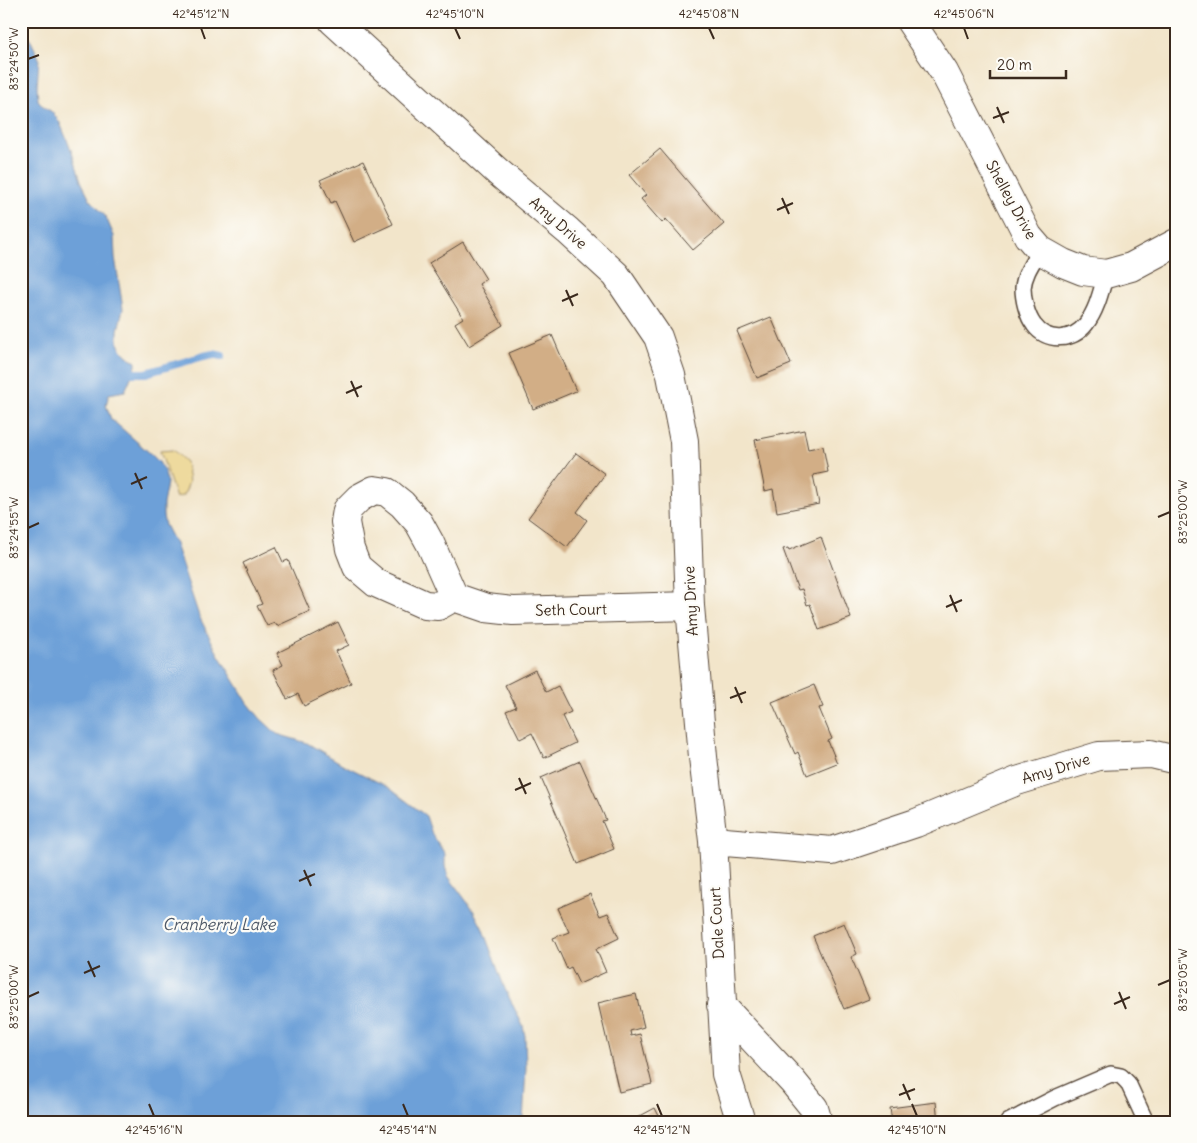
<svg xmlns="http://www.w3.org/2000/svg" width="1197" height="1143" font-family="Delius,sans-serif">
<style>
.sand{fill:#eeda9e;stroke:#94825e}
.water{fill:#6da0d8;stroke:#54657b}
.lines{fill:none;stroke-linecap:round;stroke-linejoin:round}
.stream{stroke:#6da0d8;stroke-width:8}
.building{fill:#d2ae86}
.lane-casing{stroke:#564638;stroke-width:18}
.street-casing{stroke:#564638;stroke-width:30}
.lane{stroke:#fff;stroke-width:15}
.street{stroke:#fff;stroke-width:28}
.ticks{fill:none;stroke:#3b2a1e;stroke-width:2}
.labels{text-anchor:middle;stroke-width:4.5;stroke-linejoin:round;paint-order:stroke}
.street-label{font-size:15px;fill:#3b2a1e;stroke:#fdfcf7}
.water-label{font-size:16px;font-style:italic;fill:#4f5968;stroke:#fdfcf7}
.neatline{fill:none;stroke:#3b2a1e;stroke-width:2}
.ticks-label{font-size:12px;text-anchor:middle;fill:#3b2a1e}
</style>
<rect width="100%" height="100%" fill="#fdfcf7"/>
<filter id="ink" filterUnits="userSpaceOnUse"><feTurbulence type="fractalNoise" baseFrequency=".02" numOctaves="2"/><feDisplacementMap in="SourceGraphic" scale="10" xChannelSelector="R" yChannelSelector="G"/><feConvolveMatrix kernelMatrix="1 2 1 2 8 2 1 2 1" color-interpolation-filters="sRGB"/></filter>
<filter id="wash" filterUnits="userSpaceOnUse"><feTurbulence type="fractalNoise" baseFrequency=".0096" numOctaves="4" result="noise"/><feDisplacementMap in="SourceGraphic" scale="20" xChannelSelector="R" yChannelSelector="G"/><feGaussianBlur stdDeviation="1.12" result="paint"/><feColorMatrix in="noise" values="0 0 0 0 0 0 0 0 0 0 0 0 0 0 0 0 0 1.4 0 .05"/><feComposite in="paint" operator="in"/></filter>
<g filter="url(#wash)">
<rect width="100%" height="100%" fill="#f2e5ca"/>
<!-- sand -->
<path class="sand" d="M 173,450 L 186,462 L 189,482 L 184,495 L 176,498 L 160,451 Z"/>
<!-- water -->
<path class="water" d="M 21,28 L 31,41 L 39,58 L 37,87 L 38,100 L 43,106 L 52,112 L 60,123 L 72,152 L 81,181 L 90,199 L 106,217 L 114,236 L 115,257 L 123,309 L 118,330 L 118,343 L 121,349 L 126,355 L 136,362 L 136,366 L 125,391 L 109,394 L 106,405 L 111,419 L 152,455 L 159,462 L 165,473 L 167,483 L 163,504 L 163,516 L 165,525 L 175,544 L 199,616 L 217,652 L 248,703 L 260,718 L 277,734 L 307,743 L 344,765 L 388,787 L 426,816 L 432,834 L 445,854 L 445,866 L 448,876 L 473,910 L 482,927 L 505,989 L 523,1026 L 525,1036 L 526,1068 L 523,1122 L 21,1122 Z"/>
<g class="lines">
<!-- stream -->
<path class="stream" d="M 133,373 L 146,373 L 204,356 L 213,354 L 222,356"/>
</g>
<g id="blocks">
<!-- building -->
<path class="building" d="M 660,149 L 724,224 L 693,250 L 666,219 L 662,223 L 641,199 L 646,195 L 629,175 Z
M 363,161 L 393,224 L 354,242 L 335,201 L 331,203 L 320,180 Z
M 463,242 L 486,279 L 479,284 L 503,325 L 469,346 L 455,323 L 463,318 L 429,263 Z
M 771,317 L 791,364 L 757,378 L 737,331 Z
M 552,335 L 576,391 L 533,409 L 509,353 Z
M 804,430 L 808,449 L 823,446 L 828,472 L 813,475 L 819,504 L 777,512 L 773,489 L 765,491 L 755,440 Z
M 576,453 L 605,474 L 577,512 L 587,520 L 567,547 L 528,518 Z
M 821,537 L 851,618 L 819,630 L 810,604 L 807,605 L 802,589 L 798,590 L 783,549 L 788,548 L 789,550 Z
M 276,547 L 283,562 L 288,560 L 310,611 L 277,626 L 275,623 L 267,626 L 257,606 L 262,604 L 243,563 Z
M 338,622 L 349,645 L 336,651 L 351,683 L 304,706 L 298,694 L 287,699 L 273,670 L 283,665 L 277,653 Z
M 535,670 L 546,692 L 558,686 L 571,712 L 562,716 L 575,743 L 544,758 L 532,733 L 520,739 L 506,711 L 516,707 L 505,685 Z
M 814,685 L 823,707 L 819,708 L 832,739 L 828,741 L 837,763 L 807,775 L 798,752 L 795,754 L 772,702 Z
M 580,761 L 606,820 L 602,821 L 614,849 L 578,864 L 541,778 Z
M 590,894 L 600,916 L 608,913 L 619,938 L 596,949 L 606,972 L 579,984 L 571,967 L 567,969 L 553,938 L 569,932 L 558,908 Z
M 844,923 L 857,954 L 851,957 L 869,999 L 844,1009 L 813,936 Z
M 636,994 L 644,1027 L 630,1031 L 631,1036 L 640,1034 L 652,1084 L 619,1092 L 598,1003 Z
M 936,1102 L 938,1122 L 892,1122 L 890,1108 Z
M 655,1108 L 662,1122 L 629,1122 Z"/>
</g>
</g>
<g filter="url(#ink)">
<use href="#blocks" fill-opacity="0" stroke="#564638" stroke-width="1"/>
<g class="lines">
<!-- lane casing -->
<g class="lane-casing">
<path id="lane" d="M 1040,250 C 1033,262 1024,274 1023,288 C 1023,299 1027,316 1034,325 C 1047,343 1073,341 1086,324 C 1097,310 1101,291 1106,274
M 1008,1122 L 1055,1098 L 1111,1074 L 1121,1076 L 1128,1083 L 1146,1122"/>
</g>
<!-- street casing -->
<g class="street-casing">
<path id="street" d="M 333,21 L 498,172 L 568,231 L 616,275 L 658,337 L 671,375 L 684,441 L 690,606 L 703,757 L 713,841 L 726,1074 L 741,1122
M 910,21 L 944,72 L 1028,236 L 1040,250 L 1063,263 L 1083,271 L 1106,274 L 1131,267 L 1176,243
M 454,597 L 438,606 L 425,605 L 376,583 L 357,567 L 350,549 L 345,522 L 347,510 L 359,498 L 374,490 L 387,492 L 402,504 L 419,523 L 430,543 L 454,597 L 486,608 L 513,611 L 690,606
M 713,841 L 832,851 L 916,823 L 1017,781 L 1099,756 L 1151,754 L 1176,760
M 721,1005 L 793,1082 L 814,1108 L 818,1122"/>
</g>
<!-- lane -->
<use href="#lane" class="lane"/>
<!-- street -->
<use href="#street" class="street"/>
</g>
</g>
<!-- ticks -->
<path class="ticks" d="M 201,28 L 205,39M 455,28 L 460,39M 709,28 L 714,39M 964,28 L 968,39M 28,59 L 39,55M 997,107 L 1004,123M 993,118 L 1009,112M 782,198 L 789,214M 777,210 L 793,203M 566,290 L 573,306M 562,301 L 578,294M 351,381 L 358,397M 346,393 L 362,386M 135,473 L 142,489M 131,484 L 147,477M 1158,517 L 1170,512M 28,528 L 39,523M 950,595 L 957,612M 946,607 L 962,600M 735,687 L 742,703M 730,698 L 746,692M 519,778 L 526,794M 515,790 L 531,783M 304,870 L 311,886M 299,881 L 315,874M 88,961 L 95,977M 84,973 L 100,966M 1158,985 L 1170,980M 1119,992 L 1126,1009M 28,997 L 39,992M 1114,1004 L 1130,997M 903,1084 L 910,1100M 899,1095 L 915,1089M 149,1104 L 154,1116M 403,1104 L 408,1116M 657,1104 L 662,1116M 912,1104 L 917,1116"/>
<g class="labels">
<!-- street labels -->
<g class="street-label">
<text transform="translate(1011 200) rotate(61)" y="5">Shelley Drive</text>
<text transform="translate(558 223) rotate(41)" y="5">Amy Drive</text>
<text transform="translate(691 601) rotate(-93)" y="5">Amy Drive</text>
<text transform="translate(571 610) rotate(-1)" y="5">Seth Court</text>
<text transform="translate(1056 769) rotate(-17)" y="5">Amy Drive</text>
<text transform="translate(717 923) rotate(-93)" y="5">Dale Court</text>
</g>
<!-- water labels -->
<g class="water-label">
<text x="219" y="930">Cranberry Lake</text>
</g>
</g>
<!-- margin -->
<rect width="1197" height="1143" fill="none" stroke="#fdfcf7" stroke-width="55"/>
<!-- scale -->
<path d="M990 70v8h76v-8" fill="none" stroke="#3b2a1e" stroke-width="2.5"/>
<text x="997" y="70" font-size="15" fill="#3b2a1e" stroke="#fdfcf7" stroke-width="4" paint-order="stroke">20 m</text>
<rect x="28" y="28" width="1142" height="1088" class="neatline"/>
<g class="ticks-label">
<text x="201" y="18">42°45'12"N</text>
<text x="455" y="18">42°45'10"N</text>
<text x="709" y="18">42°45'08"N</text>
<text x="964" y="18">42°45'06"N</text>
<text transform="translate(14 59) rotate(-90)" y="4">83°24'50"W</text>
<text transform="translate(1183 512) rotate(-90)" y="4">83°25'00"W</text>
<text transform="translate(14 528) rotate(-90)" y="4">83°24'55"W</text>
<text transform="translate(1183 980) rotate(-90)" y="4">83°25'05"W</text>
<text transform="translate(14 997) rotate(-90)" y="4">83°25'00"W</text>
<text x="154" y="1134">42°45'16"N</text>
<text x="408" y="1134">42°45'14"N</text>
<text x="662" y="1134">42°45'12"N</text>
<text x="917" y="1134">42°45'10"N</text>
</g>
</svg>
